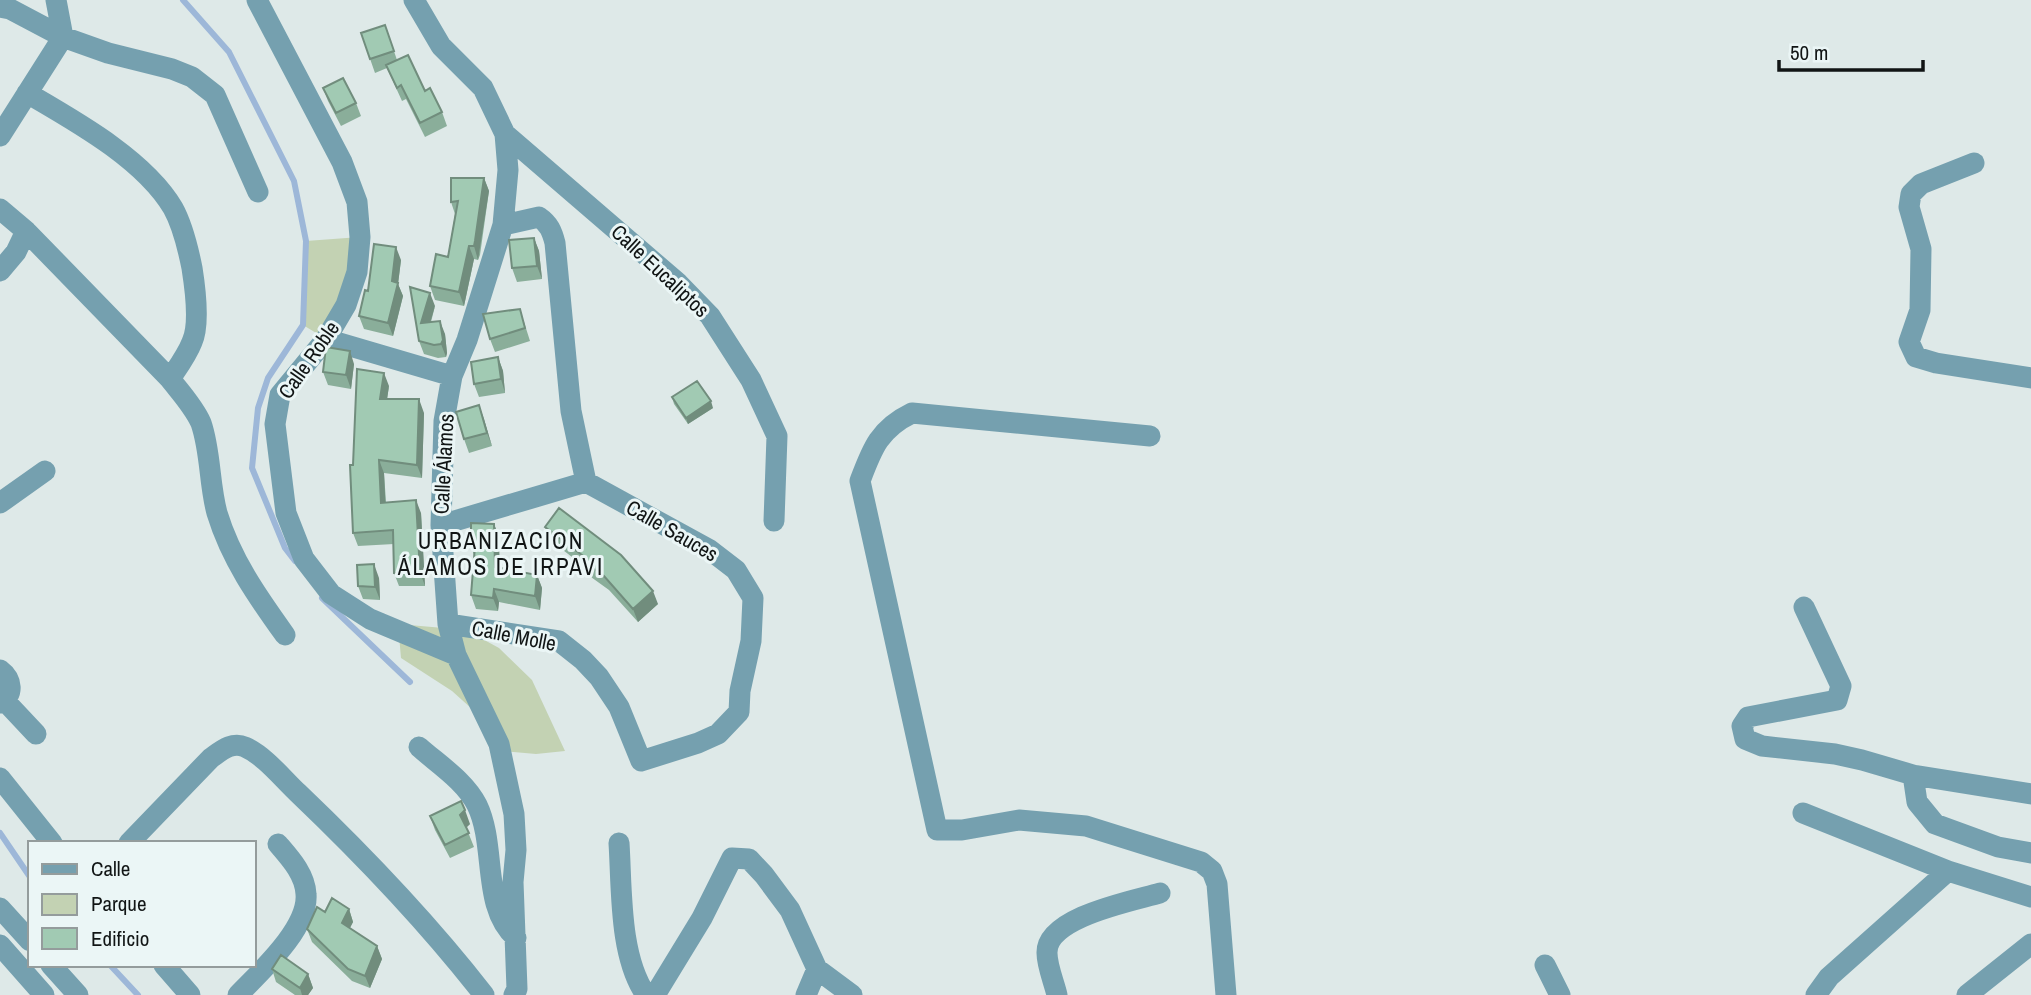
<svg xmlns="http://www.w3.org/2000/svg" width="2031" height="995" font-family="'Archivo Narrow',sans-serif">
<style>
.green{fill:#c3d2b3}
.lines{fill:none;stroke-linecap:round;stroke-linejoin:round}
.stream{stroke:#9db7d8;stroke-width:6}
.minor{stroke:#75a0af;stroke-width:21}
.wall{fill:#8aae9a}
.shaded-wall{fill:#718d7d}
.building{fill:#a1cab3;stroke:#718d7d;stroke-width:2}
.labels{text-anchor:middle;stroke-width:6;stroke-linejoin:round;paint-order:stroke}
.street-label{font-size:21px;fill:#111515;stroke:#ebf6f6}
.neighbourhood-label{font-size:23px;letter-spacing:2px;fill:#111515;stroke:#ebf6f6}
</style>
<rect width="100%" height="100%" fill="#dee9e8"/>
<!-- green -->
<path class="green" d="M 360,237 L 326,339 L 303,325 L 306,241 Z
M 398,624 L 466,630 L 499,648 L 532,680 L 565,751 L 536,754 L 503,751 L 482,718 L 452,691 L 401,658 Z"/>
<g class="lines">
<!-- stream -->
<path class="stream" d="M 183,0 L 229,52 L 294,181 L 306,241 L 303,325 L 268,378 L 258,408 L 252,468 L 285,548 L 295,561
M 322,598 L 410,682
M 0,833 L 30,877
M 110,965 L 138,995"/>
<!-- minor -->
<path class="minor" d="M 257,0 L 342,162 L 357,202 L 360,237 L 357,272 L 346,305 L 326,339 L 280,395 L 275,424 L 286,513 L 304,559 L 331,594 L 370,619 L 456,655
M 414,0 L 441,46 L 483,88 L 505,134 L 508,170 L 503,225 L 467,340 L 452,376 L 444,421 L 441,525 L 448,624 L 456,655 L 499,744 L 514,814 L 516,850 L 513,882 L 517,989 L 514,995
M 0,7 L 10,9 L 63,37 L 108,53 L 172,69 L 192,77 L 215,95 L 258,192
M 27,93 C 75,121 144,159 173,208 C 183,226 188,248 192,268 C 195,287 200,325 192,342 C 187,355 178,367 170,379
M 505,134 L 678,283 L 710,316 L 751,380 L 777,436 L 774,521
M 0,136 L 63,37 L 56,0
M 1974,163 L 1921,184 L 1911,194 L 1909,207 L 1921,249 L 1920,310 L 1909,342 L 1916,357 L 1936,363 L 2031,378
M 0,209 L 26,231 L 170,379 C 181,393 194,407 201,423 C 211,452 209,484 217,513 C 231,559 257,596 285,635
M 503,225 L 539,217 C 549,224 552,231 555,243 L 571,411 L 586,482
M 0,271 L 16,252 L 26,231
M 326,339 L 452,376
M 1150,436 L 912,413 C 879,429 872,449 860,481 L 937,830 L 962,830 L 1019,820 L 1086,826 L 1201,862 L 1212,871 L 1217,884 L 1226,995
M 0,503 L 45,471
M 441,525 L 586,482 L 710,550 L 736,570 L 753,598 L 751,641 L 740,691 L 739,712 L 718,734 L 698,743 L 641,761 L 619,707 L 599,677 L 583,660 L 559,641 L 448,624
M 1804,607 L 1841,686 L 1837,700 L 1748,717 L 1742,726 L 1745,739 L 1762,746 L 1835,754 L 1862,760 L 1913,775 L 2031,794
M 0,670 C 12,679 15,695 0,703
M 5,701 L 36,734
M 419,747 C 438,764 465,781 477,805 C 497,846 481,907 516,938
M 1913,775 L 1917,802 L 1935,824 L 1998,847 L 2031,853
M 0,778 L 52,843
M 1803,813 L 1948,871 L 2031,897
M 129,843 L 211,758 C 221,751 232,741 245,747 C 265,756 282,778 298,793 C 364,856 428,923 484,995
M 619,843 C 622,889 619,956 646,995
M 0,908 L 30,941
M 0,945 L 44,995
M 51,965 L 78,995
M 164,965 L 190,995
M 1545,965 L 1560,995
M 238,995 C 260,972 309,928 306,894 C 305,874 290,858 278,844
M 655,995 L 702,918 L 732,858 L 749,859 L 764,875 L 790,910 L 817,969 L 852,995
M 806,995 L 817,969
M 1057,995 C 1054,982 1047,966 1047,953 C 1046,917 1133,901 1160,893
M 1816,995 L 1829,977 L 1948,871
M 1967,995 L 2031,944"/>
</g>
<!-- wall -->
<path class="wall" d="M 385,25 L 397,60 L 442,112 L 447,126 L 425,137 L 406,99 L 402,101 L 387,68 L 375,73 L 361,33 Z
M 323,88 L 356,103 L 361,116 L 341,126 L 328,101 Z
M 484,178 L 489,191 L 480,255 L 478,260 L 474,259 L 464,306 L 435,300 L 430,286 L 448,257 L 455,214 L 451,202 Z
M 534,238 L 539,251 L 542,279 L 517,282 L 512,268 Z
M 401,260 L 398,284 L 403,296 L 393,336 L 364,329 L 359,316 L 368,291 Z
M 435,306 L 431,322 L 445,334 L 447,353 L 446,357 L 438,358 L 424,354 L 419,341 Z
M 524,322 L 530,341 L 495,352 L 490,339 Z
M 498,357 L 503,371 L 505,393 L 479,397 L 474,384 Z
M 354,364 L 351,389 L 328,385 L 323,372 Z
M 389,386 L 387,399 L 424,413 L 422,478 L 384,473 L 386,502 L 421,513 L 425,586 L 399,586 L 394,573 L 394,544 L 358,546 L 353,533 L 353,465 Z
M 672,397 L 713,408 L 688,424 L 674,404 Z
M 479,405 L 492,446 L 469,453 L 464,439 Z
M 494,524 L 499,537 L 499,567 L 537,575 L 542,588 L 540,610 L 499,602 L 498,611 L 476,609 L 471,595 L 474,555 L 471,546 Z
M 545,527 L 658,604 L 638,622 L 609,590 L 584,572 L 581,564 L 550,540 Z
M 379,578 L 380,600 L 363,599 L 358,586 Z
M 430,816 L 470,824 L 466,827 L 474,847 L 450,858 L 435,830 Z
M 349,909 L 353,922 L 350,928 L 377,946 L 382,959 L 370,988 L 352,981 L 312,942 L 307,929 L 325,912 Z
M 272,969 L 308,974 L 313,988 L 308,995 L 295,995 L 276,982 Z"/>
<!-- shaded-wall -->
<path class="shaded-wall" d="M 484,178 L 489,191 L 478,260 L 474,246 Z
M 534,238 L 539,251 L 542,279 L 537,266 Z
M 469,246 L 474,259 L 464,306 L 459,292 Z
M 396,247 L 401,260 L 398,284 L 403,296 L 393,336 L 388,323 L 392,281 Z
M 430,293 L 435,306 L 426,337 L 421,323 Z
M 440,321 L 445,334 L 447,353 L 446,357 L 441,344 Z
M 350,351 L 354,364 L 351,389 L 346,375 Z
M 498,357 L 503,371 L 505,393 L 501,379 Z
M 384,373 L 389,386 L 385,413 L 380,399 Z
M 419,399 L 424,413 L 422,478 L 417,465 Z
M 711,401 L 713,408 L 688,424 L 686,418 Z
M 479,405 L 484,419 L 492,446 L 487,433 Z
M 379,460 L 384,473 L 386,516 L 381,503 Z
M 416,500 L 421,513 L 425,586 L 420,572 Z
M 494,524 L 499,537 L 500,580 L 495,567 Z
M 374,564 L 379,578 L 380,600 L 375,587 Z
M 537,575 L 542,588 L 540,610 L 535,596 Z
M 494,589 L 499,602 L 498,611 L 493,598 Z
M 653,591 L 658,604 L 638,622 L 633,609 Z
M 465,810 L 470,824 L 465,829 L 460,815 Z
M 349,909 L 353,922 L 346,935 L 342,923 Z
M 377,946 L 382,959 L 370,988 L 365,976 Z
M 308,974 L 313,988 L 308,995 L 302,995 L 300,988 Z"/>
<!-- building -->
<path class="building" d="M 385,25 L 394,51 L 370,59 L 361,33 Z
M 408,55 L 425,91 L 430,88 L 442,112 L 420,123 L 401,85 L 397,88 L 386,65 Z
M 343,78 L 356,103 L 336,113 L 323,88 Z
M 451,178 L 484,178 L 475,241 L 474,246 L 469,246 L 459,292 L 430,286 L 436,254 L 448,257 L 458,201 L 451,202 Z
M 534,238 L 537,266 L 512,268 L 509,240 Z
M 374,244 L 396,247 L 392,281 L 398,283 L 388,323 L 359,316 L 365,290 L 368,291 Z
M 410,287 L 430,293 L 421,323 L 440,321 L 443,340 L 441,344 L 434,345 L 419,341 Z
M 520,309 L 525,328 L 490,339 L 483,314 Z
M 326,347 L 350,351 L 346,375 L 323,372 Z
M 498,357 L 501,379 L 474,384 L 471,362 Z
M 357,369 L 384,373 L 380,399 L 419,399 L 417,465 L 379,460 L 381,503 L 416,500 L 420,572 L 394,573 L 393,530 L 353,533 L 350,465 L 353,465 Z
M 697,381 L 711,401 L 686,418 L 672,397 Z
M 479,405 L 487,433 L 464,439 L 456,412 Z
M 559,508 L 621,555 L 653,591 L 633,609 L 604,576 L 579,558 L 582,555 L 545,527 Z
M 471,523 L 494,524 L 495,567 L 537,575 L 535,596 L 494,589 L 493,598 L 471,595 L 475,546 L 471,546 Z
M 374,564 L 375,587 L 358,586 L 357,565 Z
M 461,801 L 465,810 L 460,815 L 469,833 L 445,845 L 430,816 Z
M 332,898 L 349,909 L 342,923 L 377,946 L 365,976 L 348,969 L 307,929 L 317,907 L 325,912 Z
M 281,955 L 308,974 L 300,988 L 272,969 Z"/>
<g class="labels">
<!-- street labels -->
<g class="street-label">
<text transform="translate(660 271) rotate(43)" y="7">Calle Eucaliptos</text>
<text transform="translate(309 360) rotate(-55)" y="7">Calle Roble</text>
<text transform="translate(444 464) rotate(-87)" y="7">Calle Álamos</text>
<text transform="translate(672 531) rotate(30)" y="7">Calle Sauces</text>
<text transform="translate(514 636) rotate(11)" y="7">Calle Molle</text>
</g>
<!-- neighbourhood labels -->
<g class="neighbourhood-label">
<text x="501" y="549">URBANIZACION<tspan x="501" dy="26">ÁLAMOS DE IRPAVI</tspan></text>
</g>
</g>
<!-- legend -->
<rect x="28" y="841" width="228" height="126" fill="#ebf6f6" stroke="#949c9c" stroke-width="2"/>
<rect x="42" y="864" width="35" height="10" fill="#75a0af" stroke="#949c9c" stroke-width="2"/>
<text x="91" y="876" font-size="21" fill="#111515">Calle</text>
<rect x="42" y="894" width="35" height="21" fill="#c3d2b3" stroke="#949c9c" stroke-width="2"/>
<text x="91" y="911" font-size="21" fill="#111515">Parque</text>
<rect x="42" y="928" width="35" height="21" fill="#a1cab3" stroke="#949c9c" stroke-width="2"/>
<text x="91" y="946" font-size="21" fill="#111515">Edificio</text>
<!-- scale -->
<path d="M1779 60v10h144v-10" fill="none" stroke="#111515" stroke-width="3.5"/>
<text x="1790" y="60" font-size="21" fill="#111515" stroke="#ebf6f6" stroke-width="5" paint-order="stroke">50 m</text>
</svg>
